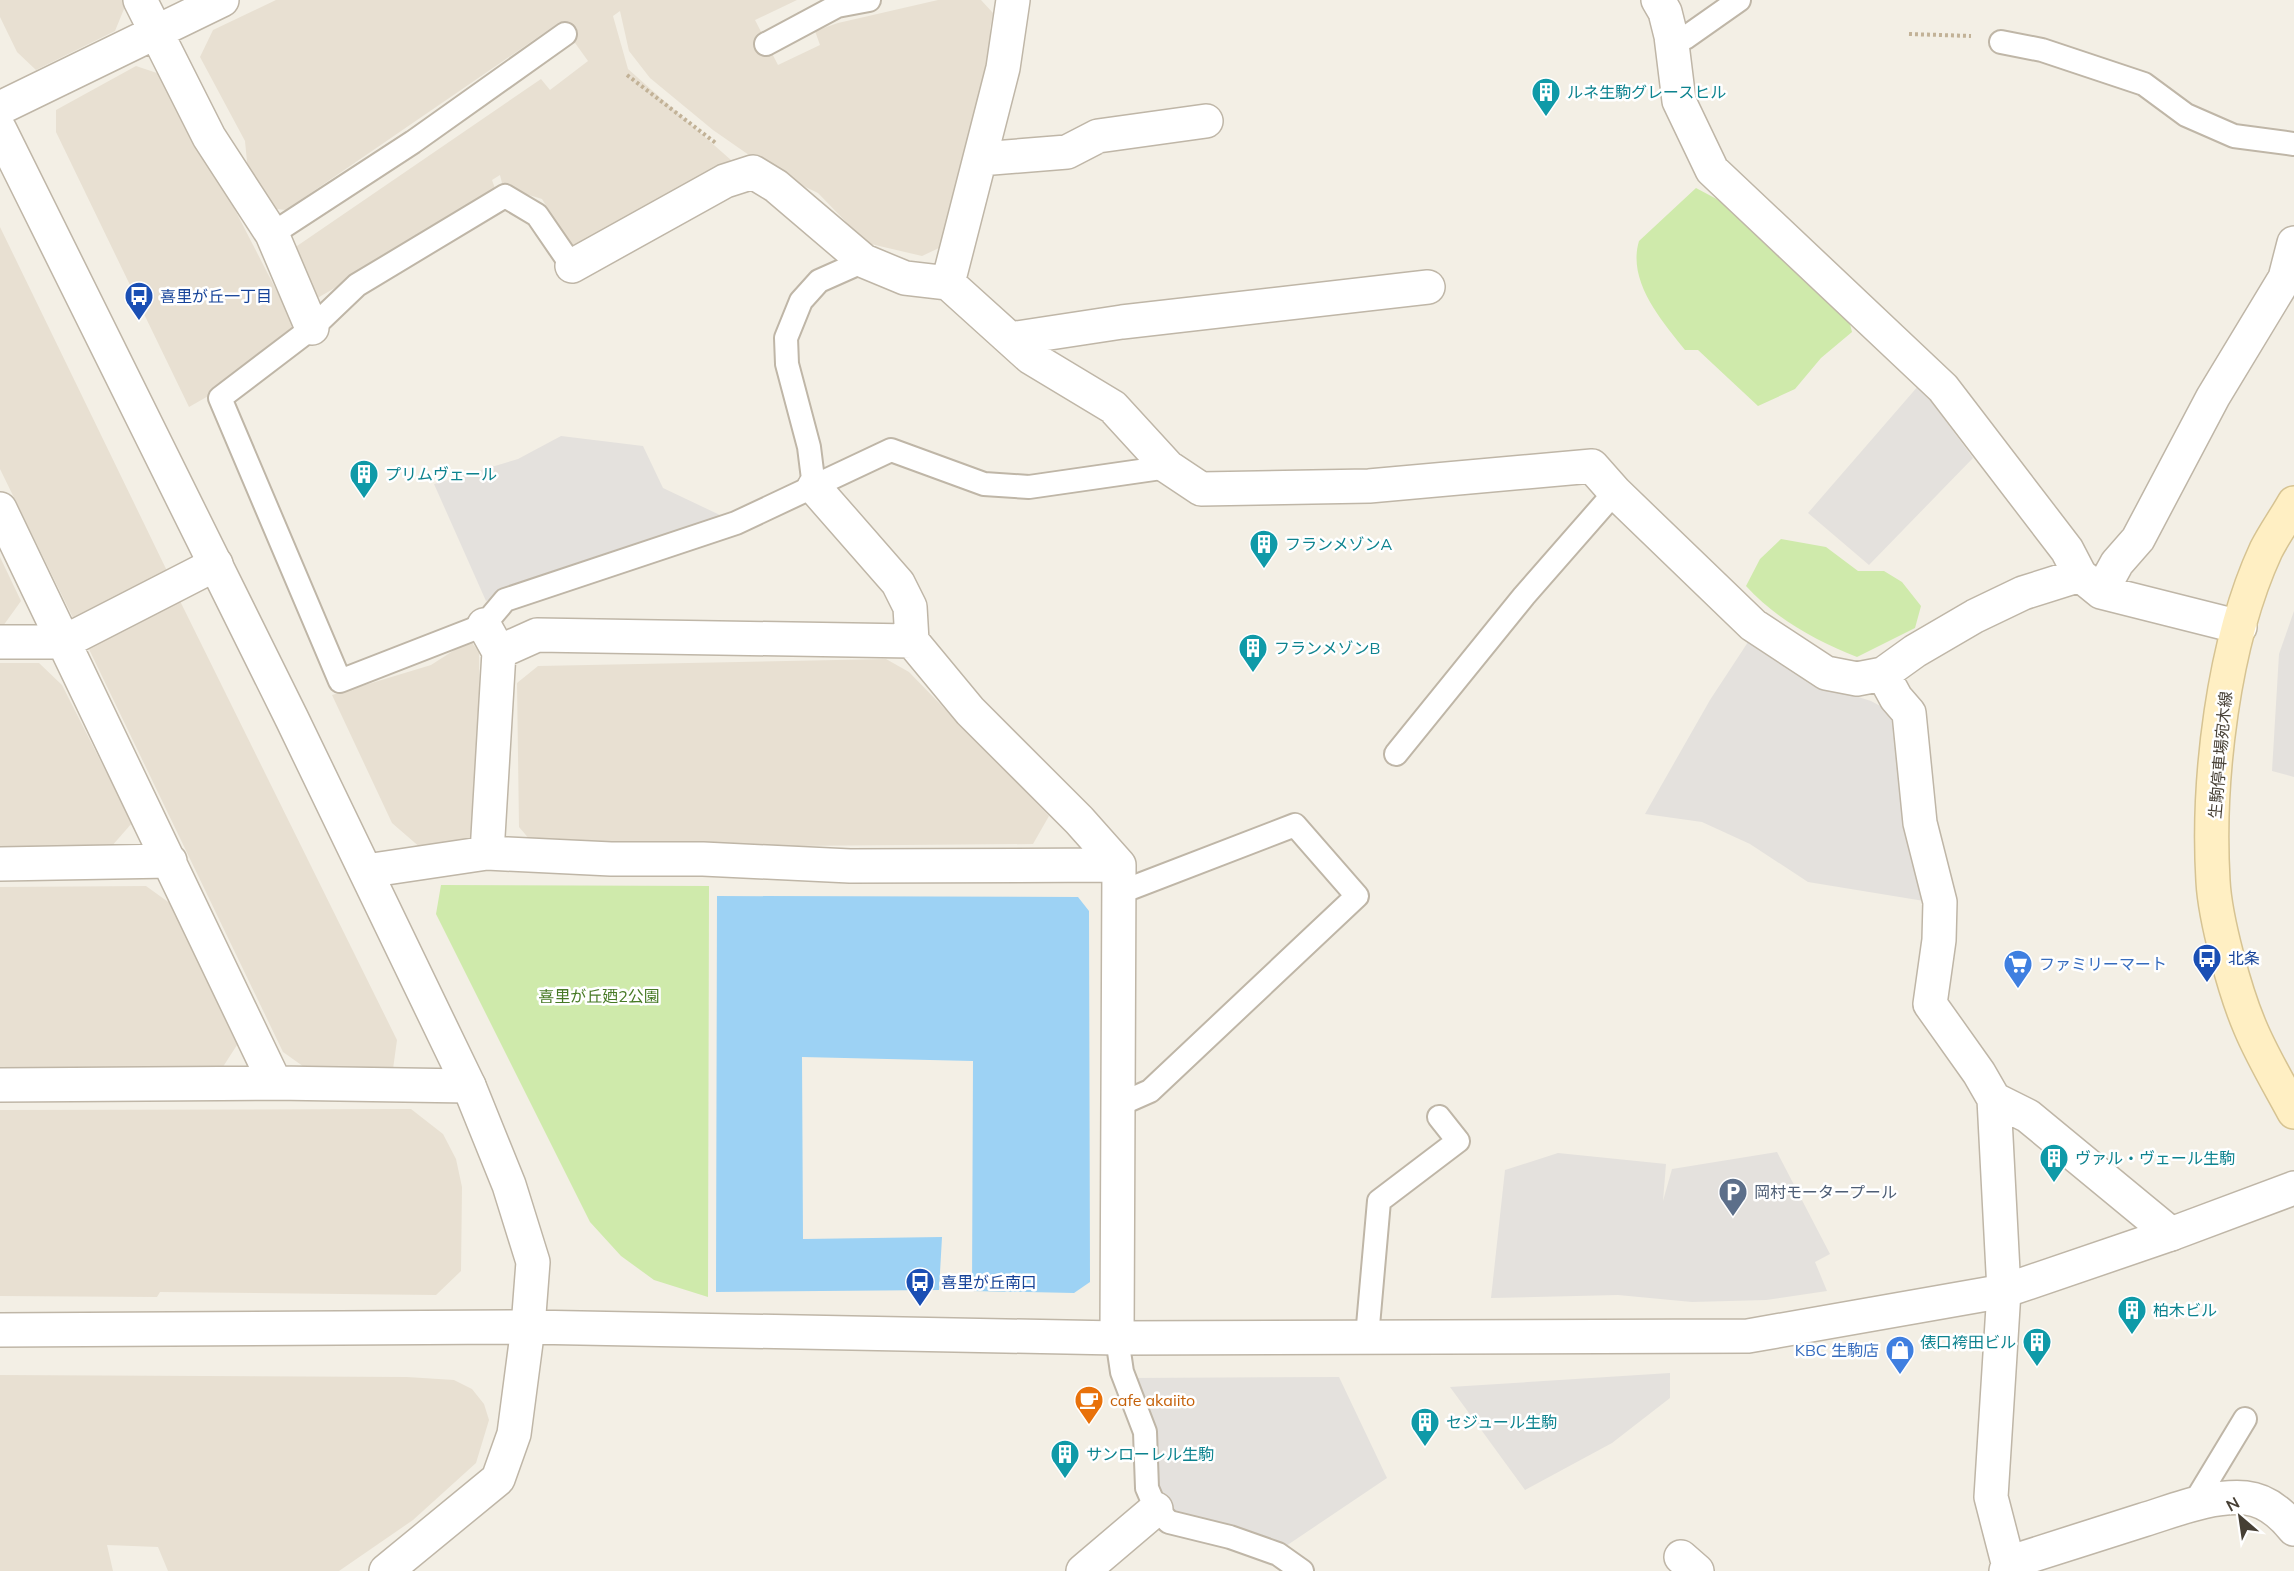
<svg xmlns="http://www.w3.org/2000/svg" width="2294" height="1571" font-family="Mulish,'Noto Sans JP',sans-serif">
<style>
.residential{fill:#e8e0d2}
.green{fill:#cfeaab}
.parking{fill:#e4e1dd}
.water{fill:#9dd2f4}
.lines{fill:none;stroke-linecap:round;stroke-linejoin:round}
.service-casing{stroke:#bfb6a7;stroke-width:26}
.minor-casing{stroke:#bfb6a7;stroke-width:36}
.tertiary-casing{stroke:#bfb6a7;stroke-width:36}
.secondary-casing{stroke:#d6c392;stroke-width:36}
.path{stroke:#c2b297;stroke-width:4;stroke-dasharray:3 3;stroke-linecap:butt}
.service{stroke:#fff;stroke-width:22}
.minor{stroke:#fff;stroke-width:33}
.tertiary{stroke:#fff;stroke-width:33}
.secondary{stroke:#ffefc3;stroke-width:33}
.labels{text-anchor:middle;stroke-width:5;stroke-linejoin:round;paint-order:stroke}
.culture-label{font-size:16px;fill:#0d838f;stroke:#fff;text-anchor:start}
.transit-label{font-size:16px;fill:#164399;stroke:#fff;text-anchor:start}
.street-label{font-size:16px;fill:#463f34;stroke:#fff}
.shop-label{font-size:16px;fill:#366cbe;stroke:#fff;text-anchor:start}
.park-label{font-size:16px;fill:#477a25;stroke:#fff}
.service-label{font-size:16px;fill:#4e5e75;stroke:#fff;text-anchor:start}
.food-label{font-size:16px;fill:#c56008;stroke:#fff;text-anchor:start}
</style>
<rect width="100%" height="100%" fill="#f3efe5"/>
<!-- residential -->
<path class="residential" d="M 0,0 L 124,0 L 126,4 L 115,31 L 36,70 L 17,52 L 0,17 Z
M 276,0 L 797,0 L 755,20 L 778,65 L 820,45 L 815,31 L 838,23 L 938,0 L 981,0 L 993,13 L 990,29 L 997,55 L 939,248 L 922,256 L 858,241 L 848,224 L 818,193 L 772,171 L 713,130 L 650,78 L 629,51 L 620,11 L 613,16 L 628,69 L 740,168 L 572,249 L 542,199 L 503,187 L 500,175 L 492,180 L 497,194 L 314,300 L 293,263 L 297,246 L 541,79 L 550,90 L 588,61 L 560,22 L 286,210 L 268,208 L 248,172 L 245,141 L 200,57 L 213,30 Z
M 136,66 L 166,76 L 303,342 L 189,407 L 56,132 L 56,110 Z
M 0,227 L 169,575 L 75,622 L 0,469 Z
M 0,557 L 21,601 L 3,626 L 0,626 Z
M 180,601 L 397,1040 L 393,1069 L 314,1074 L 283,1052 L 87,645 Z
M 470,640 L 479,652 L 481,829 L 457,848 L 422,849 L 392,823 L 332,695 L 431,665 Z
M 886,659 L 909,672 L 1049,816 L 1033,844 L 537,848 L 519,827 L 517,683 L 538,666 Z
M 0,663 L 39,663 L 62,685 L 132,823 L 111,847 L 0,847 Z
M 146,886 L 171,904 L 237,1045 L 219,1073 L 0,1073 L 0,887 Z
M 411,1109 L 443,1134 L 456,1159 L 462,1187 L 461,1271 L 436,1295 L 160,1292 L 157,1297 L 0,1296 L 0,1110 Z
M 0,1375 L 407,1377 L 454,1380 L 472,1389 L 484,1404 L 489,1420 L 476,1463 L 413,1520 L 339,1571 L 168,1571 L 158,1547 L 107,1545 L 113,1571 L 0,1571 Z"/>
<!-- green -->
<path class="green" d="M 1696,188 L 1726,204 L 1849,320 L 1852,332 L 1821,358 L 1795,389 L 1758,406 L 1698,350 L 1685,350 C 1661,320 1627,281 1639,241 Z
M 1781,539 L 1826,547 L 1858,571 L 1884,571 L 1902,582 L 1921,606 L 1915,628 L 1857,657 C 1816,641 1776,619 1746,586 L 1760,559 Z
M 441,885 L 709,886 L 708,1297 L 654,1280 L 621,1256 L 590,1222 L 436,914 Z"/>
<!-- parking -->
<path class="parking" d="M 1919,385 L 1973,458 L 1869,565 L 1808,513 Z
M 561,436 L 643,446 L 663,488 L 722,516 L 550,572 L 486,601 L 434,484 L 518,459 Z
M 2294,611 L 2294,777 L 2272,771 L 2279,654 Z
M 1750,639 L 1820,685 L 1871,701 L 1895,714 L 1924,901 L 1808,882 L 1750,844 L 1702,822 L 1645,814 L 1710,700 Z
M 1777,1152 L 1830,1254 L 1815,1262 L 1827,1291 L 1766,1300 L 1692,1302 L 1618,1295 L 1491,1298 L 1505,1170 L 1558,1153 L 1666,1164 L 1663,1201 L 1672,1169 Z
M 1670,1373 L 1670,1398 L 1612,1443 L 1525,1490 L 1450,1387 Z
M 1339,1377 L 1387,1478 L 1283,1548 L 1181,1518 L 1163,1508 L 1130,1378 Z"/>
<!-- water -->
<path class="water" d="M 717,896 L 1078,897 L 1089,911 L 1090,1282 L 1074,1293 L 972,1291 L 973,1061 L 802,1057 L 803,1239 L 942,1237 L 939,1290 L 716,1292 Z"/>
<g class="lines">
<!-- service casing -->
<g class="service-casing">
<path id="service" d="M 1671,36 L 1685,38 L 1739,0
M 2001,42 L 2042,50 L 2144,84 L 2186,115 L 2234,136 L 2294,144
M 766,44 L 837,6 L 869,0
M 272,234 L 413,142 L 565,34
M 572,266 L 537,215 L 505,196 L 357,285 L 312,328 L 220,398 L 340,681 L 484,625 L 505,600 L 736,523 L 891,450 L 984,484 L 1029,487 L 1168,467
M 814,487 L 809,447 L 787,364 L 786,338 L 801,301 L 819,281 L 864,261
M 1396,754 L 1524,596 L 1615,492
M 1116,1106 L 1150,1091 L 1357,896 L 1295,825 L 1121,892
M 1367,1337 L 1379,1201 L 1458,1141 L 1439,1117
M 1117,1338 L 1122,1372 L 1145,1432 L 1147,1488 L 1156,1509 L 1169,1522 L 1230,1537 L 1278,1554 L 1302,1571
M 2193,1505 L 2245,1419"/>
</g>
<!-- minor casing -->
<g class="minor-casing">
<path id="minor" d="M 140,0 L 209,137 L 272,234 L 312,328
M 1658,0 L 1665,12 L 1671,36 L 1679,101 L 1712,170 L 1943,388 L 2067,550 L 2080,575 L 2101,592 L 2240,627
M 0,108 L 222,0
M 980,159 L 1067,152 L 1098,136 L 1206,121
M 572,266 L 725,181 L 753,172 L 776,186 L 864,261 L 905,278 L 948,283 L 1030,357 L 1113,407 L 1168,467 L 1201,489 L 1369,486 L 1592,466 L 1615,492 L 1753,625 L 1826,673 L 1857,679 L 1883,674 L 1915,651 L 1975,616 L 2023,593 L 2080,575
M 948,283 L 1003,68 L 1013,0
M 1010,339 L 1122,322 L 1428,287
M 814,487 L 898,583 L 910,607 L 912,641
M 0,509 L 275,1083
M 2101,592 L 2117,563 L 2138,539 L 2213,397 L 2285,278 L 2294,243
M 484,625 L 499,652
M 0,642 L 64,642 L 216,564
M 1883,674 L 1896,698 L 1909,713 L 1920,823 L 1940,902 L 1939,940 L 1930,1004 L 1979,1073 L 1994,1099 L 2004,1291 L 1991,1497 L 2008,1563 L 2006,1571
M 487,853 L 499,652 L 537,635 L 912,641 L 970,711 L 1079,820 L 1119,865 L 1117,1338
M 0,864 L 170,861
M 366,871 L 487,853 L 611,859 L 703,859 L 850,866 L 1119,865
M 0,1085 L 275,1083 L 469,1086
M 1994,1099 L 2028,1116 L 2171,1234
M 1681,1557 L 1697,1571
M 2008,1563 C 2053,1549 2098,1534 2143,1520 C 2176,1510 2211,1495 2246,1498 C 2266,1500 2282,1514 2294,1529
M 1083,1571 L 1156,1509"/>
</g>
<!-- tertiary casing -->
<g class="tertiary-casing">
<path id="tertiary" d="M 0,130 L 292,719 L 469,1086 L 509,1185 L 533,1262 L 528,1327 L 1117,1338 L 1748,1336 L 2004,1291 L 2171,1234 L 2294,1188
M 0,1330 L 528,1327 L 514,1434 L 498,1479 L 386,1571"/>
</g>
<!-- secondary casing -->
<g class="secondary-casing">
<path id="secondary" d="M 2294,503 C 2285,519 2274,534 2266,550 C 2223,643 2207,780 2213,881 C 2215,919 2235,992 2250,1027 C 2262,1056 2279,1084 2294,1112"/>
</g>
<!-- path -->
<path class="path" d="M 1909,34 L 1971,36
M 627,75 L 717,144"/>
<!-- service -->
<use href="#service" class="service"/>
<!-- minor -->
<use href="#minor" class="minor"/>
<!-- tertiary -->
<use href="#tertiary" class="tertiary"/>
<!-- secondary -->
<use href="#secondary" class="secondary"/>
</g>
<!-- icons -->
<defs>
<g id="building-pin" transform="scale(1.5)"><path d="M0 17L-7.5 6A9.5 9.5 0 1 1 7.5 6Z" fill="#0f9aa8" stroke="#fff"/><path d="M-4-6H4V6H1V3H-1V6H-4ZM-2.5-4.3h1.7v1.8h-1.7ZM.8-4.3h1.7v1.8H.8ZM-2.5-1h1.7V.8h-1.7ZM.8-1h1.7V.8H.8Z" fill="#fff"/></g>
<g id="bus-pin" transform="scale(1.5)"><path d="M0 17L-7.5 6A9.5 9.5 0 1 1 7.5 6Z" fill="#1a4fb4" stroke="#fff"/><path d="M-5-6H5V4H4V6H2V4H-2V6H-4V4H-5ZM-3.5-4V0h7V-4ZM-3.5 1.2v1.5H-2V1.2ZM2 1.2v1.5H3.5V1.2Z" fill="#fff"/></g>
<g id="supermarket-pin" transform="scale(1.5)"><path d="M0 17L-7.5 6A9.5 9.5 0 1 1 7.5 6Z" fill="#3f7fe0" stroke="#fff"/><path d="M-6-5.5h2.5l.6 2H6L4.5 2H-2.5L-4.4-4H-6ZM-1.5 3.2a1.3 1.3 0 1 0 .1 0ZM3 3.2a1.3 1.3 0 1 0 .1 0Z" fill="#fff"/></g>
<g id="parking-pin" transform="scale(1.5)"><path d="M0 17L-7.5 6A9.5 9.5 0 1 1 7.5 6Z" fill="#5c6f8a" stroke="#fff"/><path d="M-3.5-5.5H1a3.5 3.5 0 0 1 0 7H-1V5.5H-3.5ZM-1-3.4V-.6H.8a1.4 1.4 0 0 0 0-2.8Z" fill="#fff"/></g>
<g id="shop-pin" transform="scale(1.5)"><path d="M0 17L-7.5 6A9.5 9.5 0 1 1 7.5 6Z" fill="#3f7fe0" stroke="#fff"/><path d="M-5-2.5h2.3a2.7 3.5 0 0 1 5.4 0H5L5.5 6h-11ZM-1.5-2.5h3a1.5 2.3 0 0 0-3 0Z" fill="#fff"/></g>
<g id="cafe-pin" transform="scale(1.5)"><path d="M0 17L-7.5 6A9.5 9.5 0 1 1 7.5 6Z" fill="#e8710a" stroke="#fff"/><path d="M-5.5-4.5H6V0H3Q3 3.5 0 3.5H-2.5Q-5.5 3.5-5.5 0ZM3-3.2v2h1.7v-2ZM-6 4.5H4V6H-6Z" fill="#fff"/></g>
</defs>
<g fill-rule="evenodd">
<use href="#building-pin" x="1546" y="92"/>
<use href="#bus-pin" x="139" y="296"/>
<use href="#building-pin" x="364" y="474"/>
<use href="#building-pin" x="1264" y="544"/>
<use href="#building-pin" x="1253" y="648"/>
<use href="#bus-pin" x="2207" y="958"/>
<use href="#supermarket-pin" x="2018" y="964"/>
<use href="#building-pin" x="2054" y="1158"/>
<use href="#parking-pin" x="1733" y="1192"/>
<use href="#bus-pin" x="920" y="1282"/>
<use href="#building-pin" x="2132" y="1310"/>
<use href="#building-pin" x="2037" y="1342"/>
<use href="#shop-pin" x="1900" y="1350"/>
<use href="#cafe-pin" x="1089" y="1400"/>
<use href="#building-pin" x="1425" y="1422"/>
<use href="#building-pin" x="1065" y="1454"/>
</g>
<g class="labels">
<!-- culture labels -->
<g class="culture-label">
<text x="1567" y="98">ルネ生駒グレースヒル</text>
<text x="385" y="480">プリムヴェール</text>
<text x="1285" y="550">フランメゾンA</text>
<text x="1274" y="654">フランメゾンB</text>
<text x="2075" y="1164">ヴァル・ヴェール生駒</text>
<text x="2153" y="1316">柏木ビル</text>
<text x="2016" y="1348" text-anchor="end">俵口袴田ビル</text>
<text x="1446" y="1428">セジュール生駒</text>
<text x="1086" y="1460">サンローレル生駒</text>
</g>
<!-- transit labels -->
<g class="transit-label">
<text x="160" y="302">喜里が丘一丁目</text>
<text x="2228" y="964">北条</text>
<text x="941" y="1288">喜里が丘南口</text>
</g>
<!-- street labels -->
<g class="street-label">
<text transform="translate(2220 755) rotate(-85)" y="6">生駒停車場宛木線</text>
</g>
<!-- shop labels -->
<g class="shop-label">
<text x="2039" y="970">ファミリーマート</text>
<text x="1879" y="1356" text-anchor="end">KBC 生駒店</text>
</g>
<!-- park labels -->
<g class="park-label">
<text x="599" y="1002">喜里が丘廼2公園</text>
</g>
<!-- service labels -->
<g class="service-label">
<text x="1754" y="1198">岡村モータープール</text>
</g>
<!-- food labels -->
<g class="food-label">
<text x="1110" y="1406">cafe akaiito</text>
</g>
</g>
<!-- north arrow -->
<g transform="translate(2240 1517) rotate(331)" stroke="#ffffff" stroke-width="4.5" paint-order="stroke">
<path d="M0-4.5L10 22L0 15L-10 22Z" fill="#463f34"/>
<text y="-9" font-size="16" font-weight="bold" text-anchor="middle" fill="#463f34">N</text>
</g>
</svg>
